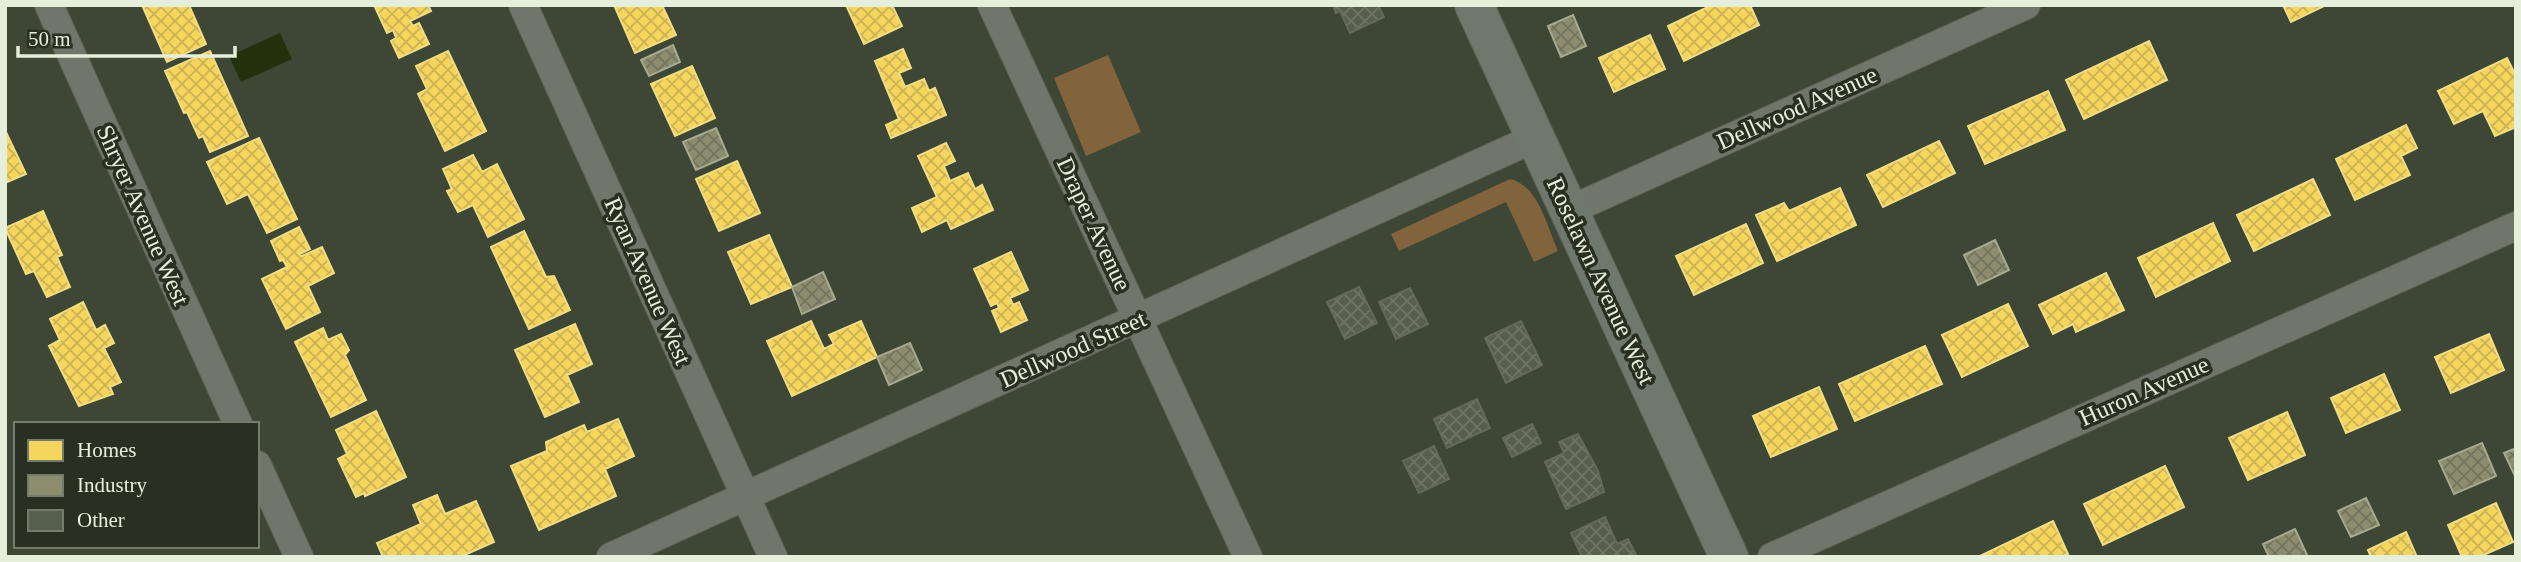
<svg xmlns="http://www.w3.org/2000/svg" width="2521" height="562" font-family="'Times New Roman',serif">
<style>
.green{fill:#81633c}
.water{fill:#22320d}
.homes{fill:url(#homes-cross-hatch);stroke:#f1dd82;stroke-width:2}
.industry{fill:url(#industry-cross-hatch);stroke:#a7aa8f;stroke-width:2}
.building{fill:url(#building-cross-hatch);stroke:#636a5c;stroke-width:2}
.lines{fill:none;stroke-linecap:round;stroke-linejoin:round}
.street-casing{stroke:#5b6254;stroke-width:30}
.secondary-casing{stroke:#5b6254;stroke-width:40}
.street{stroke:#70766a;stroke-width:28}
.secondary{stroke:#6f786c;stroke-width:38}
.labels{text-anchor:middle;stroke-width:7;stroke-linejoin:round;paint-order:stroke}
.street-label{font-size:24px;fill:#e5efdc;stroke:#293022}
</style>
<defs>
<pattern id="homes-cross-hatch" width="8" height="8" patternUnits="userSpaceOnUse" patternTransform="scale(1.75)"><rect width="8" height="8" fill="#f6d55c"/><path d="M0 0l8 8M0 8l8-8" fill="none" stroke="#cab256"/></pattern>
<pattern id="industry-cross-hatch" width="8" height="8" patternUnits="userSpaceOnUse" patternTransform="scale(1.75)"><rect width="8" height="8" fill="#8c8c6e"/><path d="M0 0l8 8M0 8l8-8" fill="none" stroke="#73745f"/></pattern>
<pattern id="building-cross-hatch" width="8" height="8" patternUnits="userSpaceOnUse" patternTransform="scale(1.75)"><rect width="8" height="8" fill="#565e4d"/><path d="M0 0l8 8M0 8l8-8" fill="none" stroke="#6e7566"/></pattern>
</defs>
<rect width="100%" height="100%" fill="#3e4635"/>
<!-- green -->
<path class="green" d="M 1108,55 L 1141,132 L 1086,156 L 1054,78 Z
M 1510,179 C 1538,185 1547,226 1558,251 L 1534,262 L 1506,202 L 1399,251 L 1391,234 Z"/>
<!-- water -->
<path class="water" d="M 280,33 L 292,59 L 241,82 L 229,56 Z"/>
<!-- homes -->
<path class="homes" d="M 142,5 L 189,5 L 206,44 L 167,62 Z
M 374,5 L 428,5 L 431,11 L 410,21 L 413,26 L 419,23 L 429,44 L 399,58 L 391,41 L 396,38 L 393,30 L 387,33 Z
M 614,5 L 662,5 L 676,35 L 635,53 Z
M 846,5 L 892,5 L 902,26 L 864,44 Z
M 1712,5 L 1750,5 L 1759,25 L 1684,61 L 1668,26 Z
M 2283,5 L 2326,5 L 2291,22 Z
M 1650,35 L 1665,69 L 1614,92 L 1599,58 Z
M 2149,41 L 2167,80 L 2084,119 L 2066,80 Z
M 903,49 L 911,68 L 899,73 L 905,87 L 924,79 L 929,91 L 935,88 L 946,115 L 891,138 L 886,125 L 899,119 L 875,61 Z
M 210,51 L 248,136 L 210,152 L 203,136 L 199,138 L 187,112 L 184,113 L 165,71 Z
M 448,51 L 486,131 L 445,151 L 418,94 L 427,89 L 416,66 Z
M 2507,58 L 2516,76 L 2516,127 L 2495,136 L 2483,111 L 2454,124 L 2438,91 Z
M 692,66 L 715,118 L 675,136 L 651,84 Z
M 2048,91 L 2065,130 L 1985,164 L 1968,126 Z
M 2406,125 L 2417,148 L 2401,156 L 2410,175 L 2355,200 L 2336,159 Z
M 5,130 L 26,174 L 5,183 Z
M 259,138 L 297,219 L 267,233 L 248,194 L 227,204 L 207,162 Z
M 1939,141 L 1955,173 L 1883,207 L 1867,175 Z
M 946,143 L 955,161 L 944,166 L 950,181 L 968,173 L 975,189 L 982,185 L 993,210 L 951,229 L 947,220 L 922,232 L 912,208 L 937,197 L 918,156 Z
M 473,155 L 482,172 L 497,164 L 524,219 L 488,237 L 473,205 L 458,212 L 447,191 L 452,189 L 443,169 Z
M 737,161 L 760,213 L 719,231 L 696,179 Z
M 2313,179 L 2330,215 L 2254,251 L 2237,215 Z
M 1840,188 L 1856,225 L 1777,261 L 1756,215 L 1784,203 L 1789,211 Z
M 43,211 L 62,255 L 57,257 L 70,287 L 47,297 L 34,271 L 26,274 L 5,228 Z
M 2213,223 L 2230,261 L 2156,297 L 2138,258 Z
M 1746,224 L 1763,263 L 1694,295 L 1676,256 Z
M 299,227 L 310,249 L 300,254 L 302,256 L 322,247 L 334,273 L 308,286 L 320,312 L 286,329 L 262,279 L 287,267 L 283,260 L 280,261 L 271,241 Z
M 524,231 L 546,277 L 554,276 L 570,310 L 529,329 L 491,247 Z
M 769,235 L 792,287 L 751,304 L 728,252 Z
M 1011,252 L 1028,290 L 1010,298 L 1013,305 L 1019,302 L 1027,320 L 1001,332 L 992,311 L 999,308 L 997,303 L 991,306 L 974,269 Z
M 2106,273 L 2124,310 L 2076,332 L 2073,324 L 2053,334 L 2039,305 Z
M 83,302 L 96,330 L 105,325 L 114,343 L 104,348 L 121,382 L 110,387 L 113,394 L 79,406 L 49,346 L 60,340 L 50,319 Z
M 2008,304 L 2028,346 L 1962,377 L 1942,335 Z
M 811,321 L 824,349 L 834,344 L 829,335 L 861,321 L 877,357 L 792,396 L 767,341 Z
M 575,324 L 592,364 L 567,375 L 579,402 L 545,417 L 515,350 Z
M 323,328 L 328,340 L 341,334 L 349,350 L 345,355 L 366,400 L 331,417 L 295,342 Z
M 2489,334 L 2504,370 L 2451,393 L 2435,357 Z
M 1925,346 L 1942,384 L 1855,421 L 1839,384 Z
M 2384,374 L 2400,410 L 2346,433 L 2331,398 Z
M 1819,387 L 1837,429 L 1771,457 L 1753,416 Z
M 376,411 L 406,477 L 365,496 L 364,493 L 356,497 L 338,459 L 347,454 L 336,430 Z
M 2287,412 L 2305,455 L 2248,480 L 2229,438 Z
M 618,419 L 634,456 L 605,469 L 616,496 L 539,530 L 511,466 L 547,451 L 546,442 L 584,425 L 587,432 Z
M 2165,466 L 2184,507 L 2103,545 L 2084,504 Z
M 437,495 L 445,514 L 476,501 L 494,542 L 460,557 L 383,557 L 377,543 L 421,524 L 413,505 Z
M 2496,503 L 2513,542 L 2479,557 L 2462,557 L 2448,525 Z
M 2053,521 L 2068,554 L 2061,557 L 1978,557 Z
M 2406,532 L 2417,557 L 2371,557 L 2368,550 Z"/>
<!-- industry -->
<path class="industry" d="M 1573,15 L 1586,46 L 1561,57 L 1548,26 Z
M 673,45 L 680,62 L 649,76 L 641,60 Z
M 716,128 L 728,156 L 696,170 L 683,142 Z
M 1995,240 L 2009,270 L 1978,285 L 1964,255 Z
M 823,272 L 835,299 L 802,314 L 792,287 Z
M 910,343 L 922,370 L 889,385 L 877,357 Z
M 2482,443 L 2496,476 L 2454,494 L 2439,461 Z
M 2516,448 L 2516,478 L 2504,453 Z
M 2366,498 L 2379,525 L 2351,537 L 2338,511 Z
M 2295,529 L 2308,557 L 2269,557 L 2263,544 Z"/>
<!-- building -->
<path class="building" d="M 1333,5 L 1378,5 L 1384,17 L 1350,33 L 1340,11 L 1336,13 Z
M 1359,287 L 1377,323 L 1345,339 L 1327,302 Z
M 1410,288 L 1428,324 L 1396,339 L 1379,302 Z
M 1521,321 L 1542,365 L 1506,383 L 1485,338 Z
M 1477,399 L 1490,428 L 1447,448 L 1434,419 Z
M 1532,424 L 1541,443 L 1512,457 L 1503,438 Z
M 1578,434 L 1598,471 L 1604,492 L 1566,509 L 1545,462 L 1564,453 L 1559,442 Z
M 1434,446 L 1449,479 L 1419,493 L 1403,461 Z
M 1605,517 L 1617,544 L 1628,539 L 1637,557 L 1582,557 L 1571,533 Z"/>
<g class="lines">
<!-- street casing -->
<g class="street-casing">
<path id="street" d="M 49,5 L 238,424
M 523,5 L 773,557
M 992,5 L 1248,557
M 1568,211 L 2026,5
M 257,465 L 299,557
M 611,557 L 1535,138
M 1772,557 L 2516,226"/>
</g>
<!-- secondary casing -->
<g class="secondary-casing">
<path id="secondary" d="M 1474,5 L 1729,557"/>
</g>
<!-- street -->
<use href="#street" class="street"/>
<!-- secondary -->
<use href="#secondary" class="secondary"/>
</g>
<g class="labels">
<!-- street labels -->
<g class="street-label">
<text transform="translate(1797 108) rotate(-24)" y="8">Dellwood Avenue</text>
<text transform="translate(143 215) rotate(66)" y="8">Shryer Avenue West</text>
<text transform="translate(1094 224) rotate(65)" y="8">Draper Avenue</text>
<text transform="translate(648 281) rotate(66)" y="8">Ryan Avenue West</text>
<text transform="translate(1601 281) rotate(65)" y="8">Roselawn Avenue West</text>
<text transform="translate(1073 349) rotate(-24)" y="8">Dellwood Street</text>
<text transform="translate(2144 391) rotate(-24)" y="8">Huron Avenue</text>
</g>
</g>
<!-- border -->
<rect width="2521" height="562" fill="none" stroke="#e5efdc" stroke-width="14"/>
<!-- legend -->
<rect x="14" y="422" width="245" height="126" fill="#293022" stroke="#747c6c" stroke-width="2"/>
<rect x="28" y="440" width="35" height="21" fill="#f6d55c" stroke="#747c6c" stroke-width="2"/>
<text x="77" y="457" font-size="21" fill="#e5efdc">Homes</text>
<rect x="28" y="475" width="35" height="21" fill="#8c8c6e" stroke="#747c6c" stroke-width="2"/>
<text x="77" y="492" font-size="21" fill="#e5efdc">Industry</text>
<rect x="28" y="510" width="35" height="21" fill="#565e4d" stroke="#747c6c" stroke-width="2"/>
<text x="77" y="527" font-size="21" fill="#e5efdc">Other</text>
<!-- scale -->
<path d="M18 46v10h217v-10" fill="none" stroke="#e5efdc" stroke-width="3.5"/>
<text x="28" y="46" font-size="21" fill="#e5efdc" stroke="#293022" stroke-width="5" paint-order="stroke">50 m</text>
</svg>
